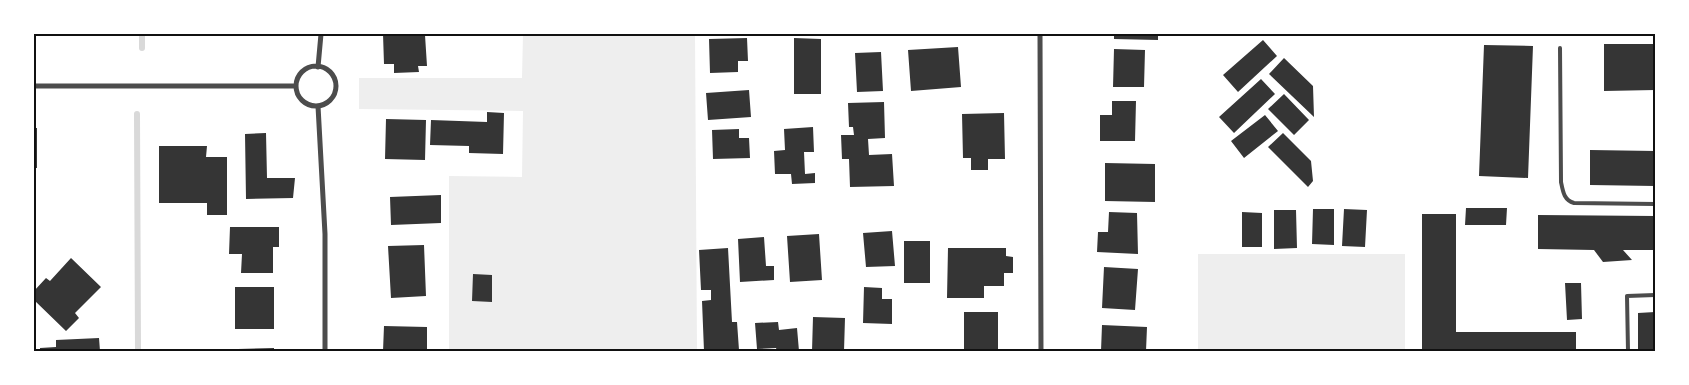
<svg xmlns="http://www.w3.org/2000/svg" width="1689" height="385" font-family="Georgia,serif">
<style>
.green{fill:#eee}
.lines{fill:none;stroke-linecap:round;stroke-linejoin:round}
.stream{stroke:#d9d9d9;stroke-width:6}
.building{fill:#353535}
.service{stroke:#4c4c4c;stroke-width:4}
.minor{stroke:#4c4c4c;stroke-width:5}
.neatline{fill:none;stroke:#111;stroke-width:2}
</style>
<rect width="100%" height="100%" fill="#fff"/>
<!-- green -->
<path class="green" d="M 523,34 L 695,34 L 697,351 L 449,351 L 449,176 L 522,177 L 523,111 L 359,109 L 359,78 L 522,78 Z
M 1198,254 L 1405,254 L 1405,351 L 1198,351 Z"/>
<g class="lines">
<!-- stream -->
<path class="stream" d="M 142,48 L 142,34
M 137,114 L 138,351"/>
</g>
<!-- building -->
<path class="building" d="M 226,34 L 250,34 L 250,35 L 226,36 Z
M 383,34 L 419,34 L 419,36 L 425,35 L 427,66 L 418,66 L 419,72 L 394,73 L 394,64 L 384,64 Z
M 1114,34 L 1158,34 L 1158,40 L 1114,39 Z
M 747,38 L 748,61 L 738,61 L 738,72 L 710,73 L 709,39 Z
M 794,38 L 821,39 L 821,94 L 794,94 Z
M 1263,40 L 1277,56 L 1238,92 L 1223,75 Z
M 1604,44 L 1655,44 L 1655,90 L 1604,91 Z
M 1484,45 L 1533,46 L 1528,178 L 1479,176 Z
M 958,47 L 961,87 L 911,91 L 908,50 Z
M 1114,49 L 1145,50 L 1144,87 L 1113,87 Z
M 881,52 L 883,91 L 857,92 L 855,53 Z
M 1284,58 L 1313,86 L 1314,117 L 1269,74 Z
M 1261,79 L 1275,94 L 1234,133 L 1219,117 Z
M 749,90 L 751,117 L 708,120 L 706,93 Z
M 1284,94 L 1309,120 L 1294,135 L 1268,109 Z
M 1112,101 L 1136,101 L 1135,141 L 1100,141 L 1100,115 L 1112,115 Z
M 884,102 L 885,138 L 868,139 L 869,155 L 892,154 L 894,186 L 850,187 L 849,159 L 842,159 L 841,135 L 854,135 L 853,127 L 849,127 L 848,103 Z
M 487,112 L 504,113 L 503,154 L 469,153 L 469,146 L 430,145 L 431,120 L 487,122 Z
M 1004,113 L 1005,159 L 988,159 L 988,170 L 971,170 L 971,158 L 963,158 L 962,114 Z
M 1265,115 L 1278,131 L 1244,158 L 1231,141 Z
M 386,119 L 426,120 L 425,160 L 385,159 Z
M 813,127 L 814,152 L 804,152 L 805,174 L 815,173 L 815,183 L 792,184 L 791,174 L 775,174 L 774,151 L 785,150 L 784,129 Z
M 34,128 L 37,128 L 37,168 L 34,168 Z
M 739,129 L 739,138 L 749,138 L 750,158 L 713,159 L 712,130 Z
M 266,133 L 267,178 L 295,178 L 293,198 L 246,199 L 245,134 Z
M 1283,133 L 1311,161 L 1313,181 L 1308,187 L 1268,147 Z
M 159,146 L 207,146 L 206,157 L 227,157 L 227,215 L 207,215 L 207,203 L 159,203 Z
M 1590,150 L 1655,151 L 1655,186 L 1590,185 Z
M 1105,163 L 1155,164 L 1155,202 L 1105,201 Z
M 441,195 L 441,223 L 391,225 L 390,197 Z
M 1466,208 L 1507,208 L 1506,225 L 1465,225 Z
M 1313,209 L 1334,209 L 1334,245 L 1312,244 Z
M 1344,209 L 1367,210 L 1365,247 L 1342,246 Z
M 1274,210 L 1296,210 L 1297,248 L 1274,249 Z
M 1109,212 L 1137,213 L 1138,254 L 1097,252 L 1098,232 L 1108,232 Z
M 1242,212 L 1262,213 L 1262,247 L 1242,247 Z
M 1422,214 L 1456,214 L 1456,332 L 1576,332 L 1576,351 L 1422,351 Z
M 1538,215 L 1655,216 L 1655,250 L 1623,250 L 1632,260 L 1603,262 L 1594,250 L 1538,249 Z
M 230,227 L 279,227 L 279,247 L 273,247 L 273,273 L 241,273 L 242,254 L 229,254 Z
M 892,231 L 895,266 L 866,267 L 863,233 Z
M 819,234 L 822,280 L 790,282 L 787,236 Z
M 764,237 L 766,266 L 774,266 L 774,280 L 740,282 L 738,239 Z
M 904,241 L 930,241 L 930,283 L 904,283 Z
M 424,245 L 426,296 L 391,298 L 388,246 Z
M 728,248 L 732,322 L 737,322 L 739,350 L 704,351 L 702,301 L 711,300 L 711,290 L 701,290 L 699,250 Z
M 948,248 L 1006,248 L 1006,256 L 1013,257 L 1013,273 L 1004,273 L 1004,286 L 984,286 L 984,298 L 947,298 Z
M 71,258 L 101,287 L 75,313 L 79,318 L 66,331 L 34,300 L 34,291 L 46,278 L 50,281 Z
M 1104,267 L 1138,269 L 1135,310 L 1102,308 Z
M 473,274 L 492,275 L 492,302 L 472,301 Z
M 1565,283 L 1581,283 L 1582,319 L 1567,320 Z
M 235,287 L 274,287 L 274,329 L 235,329 Z
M 864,287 L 882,288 L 882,299 L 892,299 L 892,324 L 863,323 Z
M 964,312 L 998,312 L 998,351 L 964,351 Z
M 1655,312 L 1655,351 L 1638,351 L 1638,313 Z
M 813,317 L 845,318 L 844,351 L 812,351 Z
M 778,322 L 779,330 L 797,328 L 799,351 L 777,351 L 776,348 L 757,349 L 755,323 Z
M 1102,325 L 1147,327 L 1146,351 L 1101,351 Z
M 384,326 L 427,327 L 427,351 L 383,351 Z
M 99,338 L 100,351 L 40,351 L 40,348 L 56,347 L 56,340 Z
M 274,348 L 274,351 L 238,351 L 238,349 Z"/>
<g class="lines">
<!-- service -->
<path class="service" d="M 1560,48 L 1561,182 C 1563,192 1564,200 1574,203 L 1655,204
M 1628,351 L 1627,296 L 1655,295"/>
<!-- minor -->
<path class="minor" d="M 1040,34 L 1041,351
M296 86a20 20 0 1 1 40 0a20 20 0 1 1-40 0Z
M 318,67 L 321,34
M 34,86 L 296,86
M 318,106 L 325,234 L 325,351"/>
</g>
<!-- border -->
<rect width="1689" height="385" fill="none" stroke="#ffffff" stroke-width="70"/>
<rect x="35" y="35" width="1619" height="315" class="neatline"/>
</svg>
